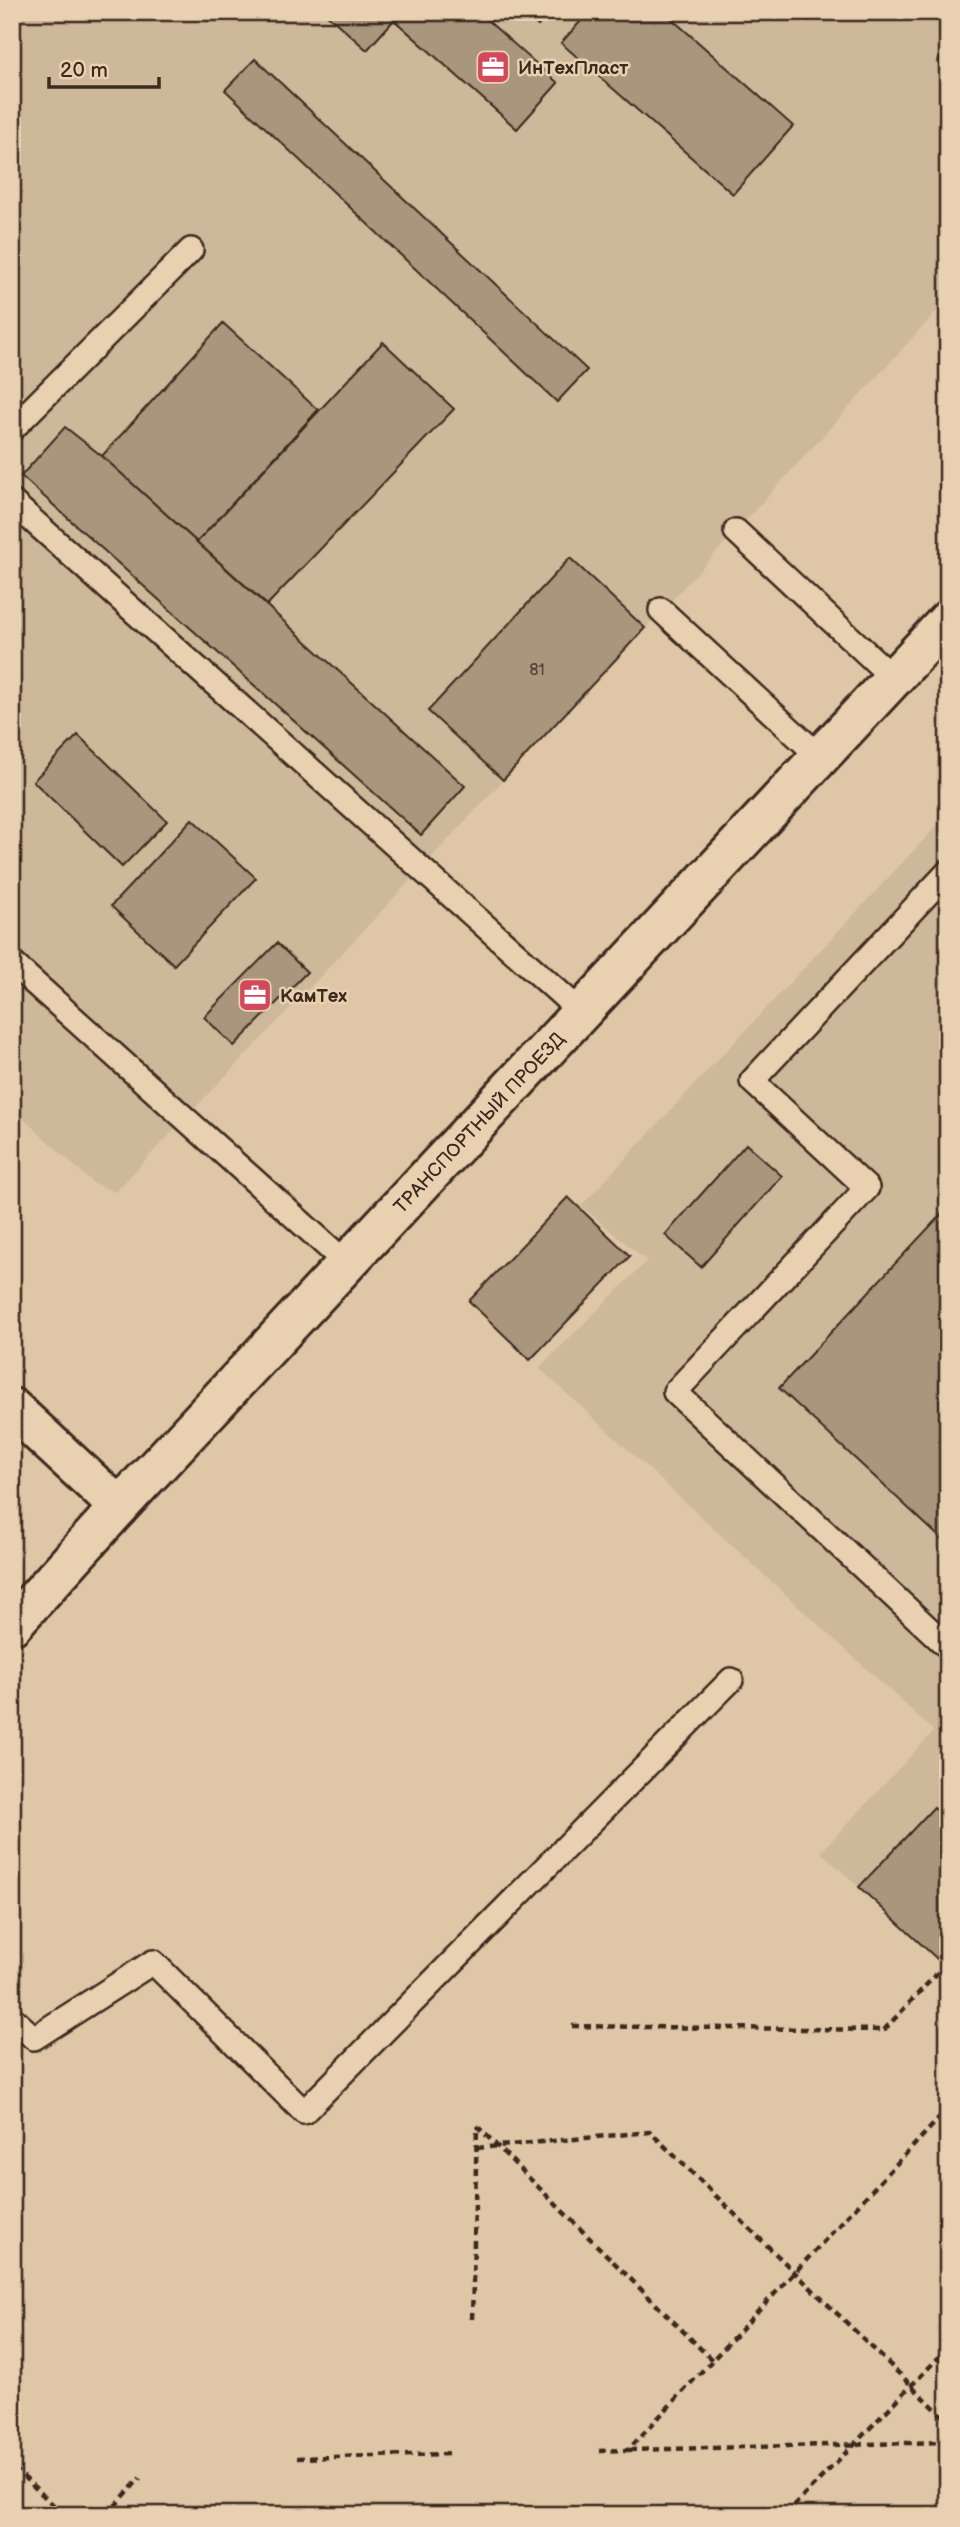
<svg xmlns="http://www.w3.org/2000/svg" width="960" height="2527" font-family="'Balsamiq Sans',sans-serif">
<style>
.built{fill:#ceb89a}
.building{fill:#aa967d;stroke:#3b2a1e;stroke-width:2}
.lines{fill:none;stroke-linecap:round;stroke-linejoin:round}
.lane-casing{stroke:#3b2a1e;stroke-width:28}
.street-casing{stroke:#3b2a1e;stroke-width:44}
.path{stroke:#3b2a1e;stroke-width:4.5;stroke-dasharray:7 5;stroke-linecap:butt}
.lane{stroke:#e8d0b0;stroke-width:23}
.street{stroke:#e8d0b0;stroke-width:38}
.labels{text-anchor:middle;stroke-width:5;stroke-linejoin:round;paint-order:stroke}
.number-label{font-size:16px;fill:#574536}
.poi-label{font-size:19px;font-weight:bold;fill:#3b2a1e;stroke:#e8d0b0;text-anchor:start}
.street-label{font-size:19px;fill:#3b2a1e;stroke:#e8d0b0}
</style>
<rect width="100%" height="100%" fill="#dec6a7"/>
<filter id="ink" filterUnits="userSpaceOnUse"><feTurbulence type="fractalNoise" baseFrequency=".0143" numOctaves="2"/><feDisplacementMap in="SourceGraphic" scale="14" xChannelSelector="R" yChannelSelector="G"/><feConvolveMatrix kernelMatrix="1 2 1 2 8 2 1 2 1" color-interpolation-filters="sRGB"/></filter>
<g filter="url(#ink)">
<!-- built -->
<path class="built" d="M 12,12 L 948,12 L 948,299 L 736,531 L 333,963 L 115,1192 L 93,1183 L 12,1108 Z
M 948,814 L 948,1969 L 821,1852 L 934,1731 L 539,1368 L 647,1261 L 581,1206 Z"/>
<!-- building -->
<path class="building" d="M 324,12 L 478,12 L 558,83 L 517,129 L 394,20 L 367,50 Z
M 522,12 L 550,12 L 538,26 Z
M 589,12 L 664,12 L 793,126 L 733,194 L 561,43 Z
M 948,50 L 948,72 L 937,62 Z
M 255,59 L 587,370 L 557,402 L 225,90 Z
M 223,323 L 318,410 L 197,542 L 102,456 Z
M 383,342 L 454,409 L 267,605 L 197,542 Z
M 65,427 L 102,456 L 465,786 L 421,835 L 21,476 Z
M 570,558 L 645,628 L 503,780 L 428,711 Z
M 78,735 L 167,821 L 122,867 L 33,781 Z
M 192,819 L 256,878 L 174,965 L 111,906 Z
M 277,943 L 307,972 L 234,1046 L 204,1017 Z
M 746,1144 L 782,1176 L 701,1267 L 665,1235 Z
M 568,1197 L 630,1256 L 530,1360 L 469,1301 Z
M 948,1207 L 948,1545 L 779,1388 Z
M 934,1807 L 948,1819 L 948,1969 L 859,1887 Z"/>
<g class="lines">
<!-- lane casing -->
<g class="lane-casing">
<path id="lane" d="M 12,429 L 191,250
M 12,502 L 581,1012
M 736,531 L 893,678
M 661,610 L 820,757
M 948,872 L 752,1081 L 867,1188 L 675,1392 L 948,1647
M 12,963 L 346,1263
M 12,2018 L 34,2038 L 153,1962 L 304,2112 L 731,1680"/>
</g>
<!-- street casing -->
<g class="street-casing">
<g id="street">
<path d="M 12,1408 L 119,1507"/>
<path id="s1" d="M 12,1625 L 119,1507 L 948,620"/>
</g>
</g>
<!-- path -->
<path class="path" d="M 572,2026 L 884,2030 L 944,1966
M 477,2126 L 712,2360
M 477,2148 L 650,2132 L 948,2421
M 472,2319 L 477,2127
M 629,2450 L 948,2442
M 599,2451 L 628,2450 L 948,2109
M 297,2458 L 449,2454
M 14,2468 L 64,2515
M 107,2515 L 140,2478
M 785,2515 L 948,2348"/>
<!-- lane -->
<use href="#lane" class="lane"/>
<!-- street -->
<use href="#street" class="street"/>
</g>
</g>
<!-- icons -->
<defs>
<g id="office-square" transform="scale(1.75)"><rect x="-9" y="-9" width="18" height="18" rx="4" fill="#d1495b" stroke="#e8d0b0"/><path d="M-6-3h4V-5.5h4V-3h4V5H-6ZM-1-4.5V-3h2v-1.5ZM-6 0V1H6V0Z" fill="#fff"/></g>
</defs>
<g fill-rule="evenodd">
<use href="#office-square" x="493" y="67"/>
<use href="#office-square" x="255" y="995"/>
</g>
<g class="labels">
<!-- number labels -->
<g class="number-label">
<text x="537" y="675">81</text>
</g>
<!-- poi labels -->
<g class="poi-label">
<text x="518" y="74">ИнТехПласт</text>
<text x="280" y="1002">КамТех</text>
</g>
<!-- street labels -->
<g class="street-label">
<text dy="7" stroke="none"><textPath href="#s1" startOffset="686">ТРАНСПОРТНЫЙ ПРОЕЗД</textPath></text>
</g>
</g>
<!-- margin -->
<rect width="960" height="2527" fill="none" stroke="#e8d0b0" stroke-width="42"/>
<rect x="21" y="21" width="918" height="2485" fill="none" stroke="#3b2a1e" stroke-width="2.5" filter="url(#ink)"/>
<!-- scale -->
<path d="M49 77v10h110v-10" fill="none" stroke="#3b2a1e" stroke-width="3.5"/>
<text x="60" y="77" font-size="21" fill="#3b2a1e" stroke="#e8d0b0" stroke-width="5" paint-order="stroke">20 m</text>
</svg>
